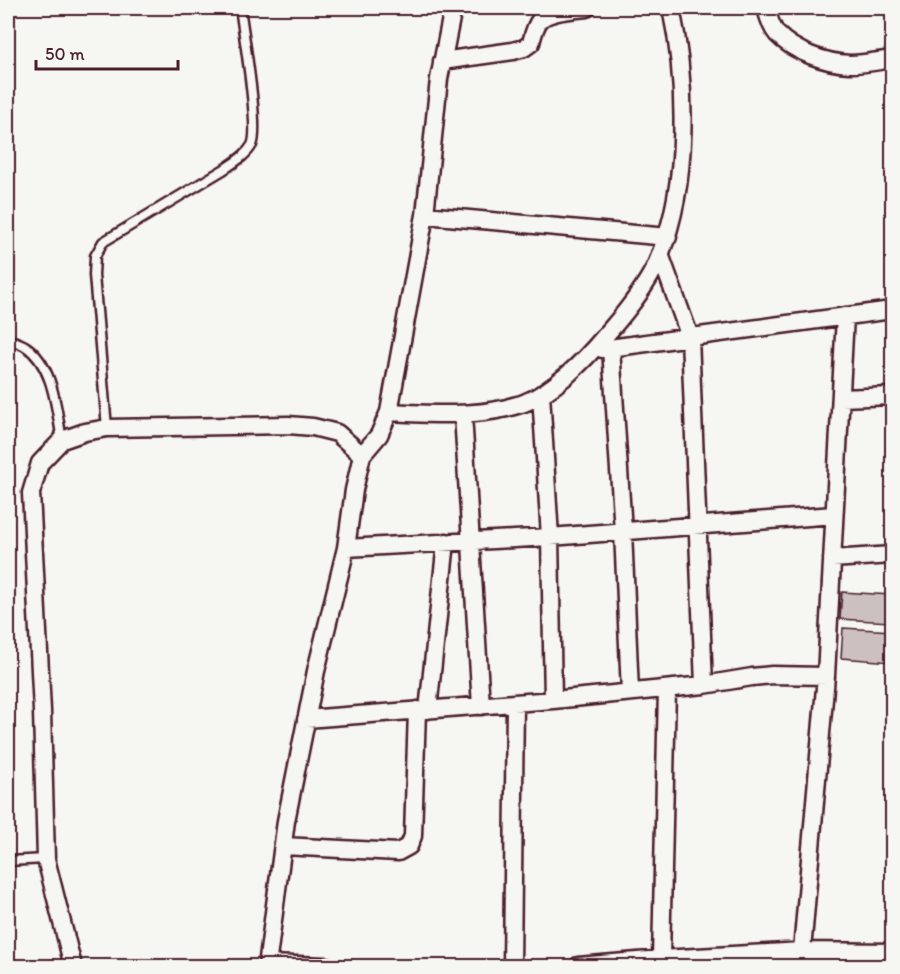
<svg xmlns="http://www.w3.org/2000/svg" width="900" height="974" font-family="Itim,sans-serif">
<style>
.building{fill:#ccc1c0;stroke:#4a1f2b;stroke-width:1.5}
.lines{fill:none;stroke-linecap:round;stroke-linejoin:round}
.service-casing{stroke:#4a1f2b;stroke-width:13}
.minor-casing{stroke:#4a1f2b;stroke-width:21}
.service{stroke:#f6f6f2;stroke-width:8}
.minor{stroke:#f6f6f2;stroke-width:16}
</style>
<rect width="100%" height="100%" fill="#f6f6f2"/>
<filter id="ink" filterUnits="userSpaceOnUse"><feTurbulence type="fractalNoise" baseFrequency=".0167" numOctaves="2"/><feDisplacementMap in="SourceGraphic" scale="12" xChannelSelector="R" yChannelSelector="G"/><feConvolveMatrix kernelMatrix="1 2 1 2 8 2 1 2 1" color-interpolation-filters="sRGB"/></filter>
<g filter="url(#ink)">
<!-- building -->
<path class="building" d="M 842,592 L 891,595 L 890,622 L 840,619 Z
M 843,628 L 892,631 L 891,662 L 841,658 Z"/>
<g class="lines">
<!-- service casing -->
<g class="service-casing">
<path id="service" d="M 8,339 C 13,341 20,343 25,346 C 54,365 56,409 62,440
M 107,428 L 94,275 L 95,256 L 103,242 L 223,170 C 233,163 246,156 252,145 C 260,130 244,37 241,14
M 8,861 L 46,859"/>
</g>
<!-- minor casing -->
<g class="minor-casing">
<path id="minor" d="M 766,8 C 768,16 771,27 777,34 C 794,52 826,63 850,64 C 864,64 879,61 892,59
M 442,61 L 513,51 L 524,48 L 531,43 C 533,35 535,26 540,20 C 548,11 576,9 587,8
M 425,215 L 668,237
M 660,254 L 690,337 L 704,685
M 611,348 L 623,531 L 630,692
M 602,349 L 892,310
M 541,394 L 550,537 L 553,700
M 841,398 L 892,396
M 389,412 C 429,414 468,417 507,408 C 512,406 519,405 524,403 C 553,392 584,361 604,337 C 622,317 640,295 653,271 C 656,266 658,260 660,255 C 689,183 687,82 671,8
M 463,414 L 481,706
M 346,548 L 550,537 L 834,515
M 832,559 L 892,555
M 428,710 L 446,542
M 306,719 L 553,700 L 704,685 L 752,677 L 772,675 L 826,676
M 283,846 L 398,852 L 409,846 L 413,836 L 417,710
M 802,951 L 826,676 L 845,316
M 661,959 L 667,689
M 267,964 L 326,966
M 73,966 L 46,859 L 42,711 L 31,493 L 40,463 L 62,440 L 85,432 L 107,428 L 288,425 L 313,427 L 337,433 L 362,455
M 267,966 L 286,821 L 316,671 L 346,548 L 354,490 L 362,455 L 379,435 L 389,412 L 425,215 L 439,79 L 453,8
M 512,966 L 515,703
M 578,966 L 661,959 L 802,951 L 892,952"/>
</g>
<!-- service -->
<use href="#service" class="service"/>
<!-- minor -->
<use href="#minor" class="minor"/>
</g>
</g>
<!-- margin -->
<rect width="900" height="974" fill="none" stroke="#f6f6f2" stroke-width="30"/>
<rect x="15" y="15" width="870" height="944" fill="none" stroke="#4a1f2b" stroke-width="2" filter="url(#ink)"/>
<!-- scale -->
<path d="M36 60v9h142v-9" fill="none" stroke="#4a1f2b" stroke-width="3"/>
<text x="45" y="60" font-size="18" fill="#4a1f2b" stroke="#f6f6f2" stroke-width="4.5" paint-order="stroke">50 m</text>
</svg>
